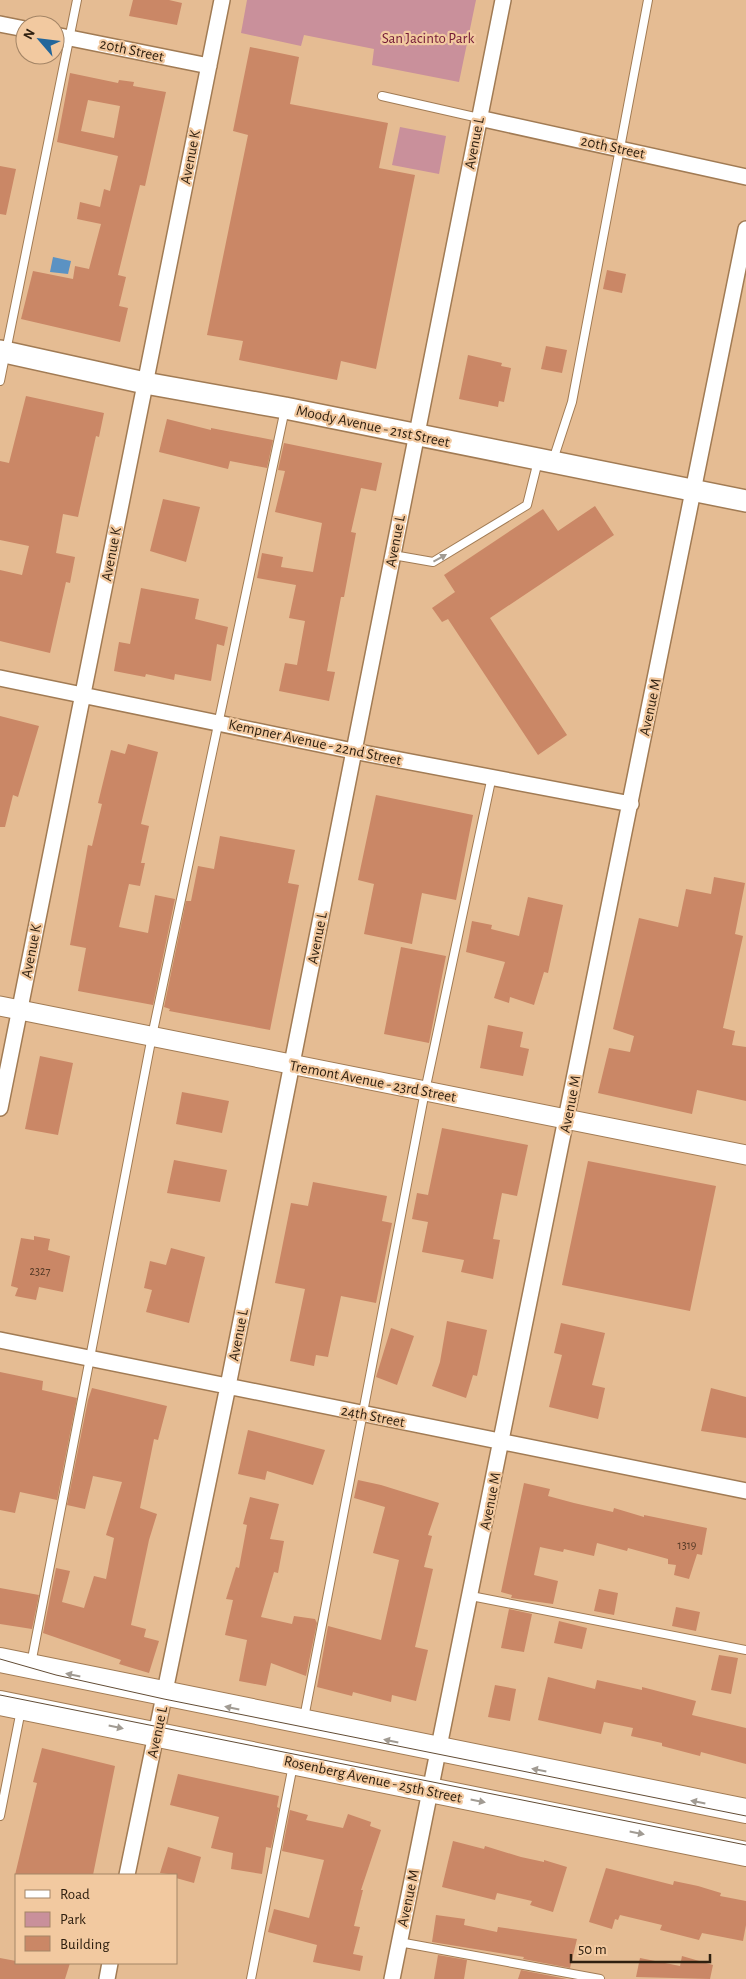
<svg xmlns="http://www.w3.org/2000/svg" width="746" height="1979" font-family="'Alegreya Sans',sans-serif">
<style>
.green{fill:#c9909b}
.water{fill:#5b92c3}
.building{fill:#ca8766;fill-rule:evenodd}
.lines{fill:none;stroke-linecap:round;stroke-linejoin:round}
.service-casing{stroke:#a17b54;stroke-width:10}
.minor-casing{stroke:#a17b54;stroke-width:18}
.tertiary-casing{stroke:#a17b54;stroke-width:21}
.secondary-casing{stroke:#a17b54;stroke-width:24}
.primary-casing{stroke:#a17b54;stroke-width:26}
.service{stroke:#fff;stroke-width:8}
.minor{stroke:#fff;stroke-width:15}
.tertiary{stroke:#fff;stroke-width:19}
.secondary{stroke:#fff;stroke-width:21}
.primary{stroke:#fff;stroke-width:24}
.tram{stroke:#624c35;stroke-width:1}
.oneway{fill:#a19b93}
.labels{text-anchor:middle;stroke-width:4.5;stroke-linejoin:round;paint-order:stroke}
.number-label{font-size:12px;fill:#563a26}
.park-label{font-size:15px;fill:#721936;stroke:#f2c9a0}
.street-label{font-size:15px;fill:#2f2010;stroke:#f2c9a0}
</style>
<rect width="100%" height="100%" fill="#e5bc93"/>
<!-- green -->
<path class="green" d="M 247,0 L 476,0 L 459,82 L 372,65 L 374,49 L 304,35 L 301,46 L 241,33 Z
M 400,127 L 446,136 L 439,174 L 392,165 Z"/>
<!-- water -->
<path class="water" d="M 53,257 L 71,261 L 68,274 L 50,272 Z"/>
<!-- building -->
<path class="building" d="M 133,0 L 169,0 L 182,3 L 177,25 L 129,16 Z
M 250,47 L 299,57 L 290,104 L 388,123 L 379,168 L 415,175 L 376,369 L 341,361 L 337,380 L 239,360 L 243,341 L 207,335 L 248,135 L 233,131 Z
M 70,73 L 118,83 L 119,80 L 134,82 L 133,86 L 166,92 L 145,186 L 140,185 L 118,275 L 126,277 L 119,306 L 128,308 L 120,342 L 21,319 L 33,271 L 73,279 L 75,266 L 89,269 L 101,224 L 77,219 L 80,202 L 100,207 L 104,189 L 110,191 L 118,156 L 57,142 ZM 88,100 L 120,106 L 114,138 L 81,131 Z
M 0,166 L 16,169 L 6,215 L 0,214 Z
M 607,270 L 626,274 L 622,293 L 603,289 Z
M 546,346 L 567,350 L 562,373 L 541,369 Z
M 468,355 L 502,363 L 501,366 L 511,368 L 504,402 L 499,401 L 498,407 L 459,399 Z
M 26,396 L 104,413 L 99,437 L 96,436 L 78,517 L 63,514 L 56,553 L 75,557 L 70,583 L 66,582 L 50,653 L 0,641 L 0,570 L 22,575 L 29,546 L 0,540 L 0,461 L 9,463 Z
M 167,419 L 211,430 L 211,428 L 273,440 L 267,468 L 230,461 L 228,469 L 159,452 Z
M 284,443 L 382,463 L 376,491 L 361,488 L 351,532 L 356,533 L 344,597 L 341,597 L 327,671 L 335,672 L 329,701 L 279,691 L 285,663 L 297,665 L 305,621 L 289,618 L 296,585 L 257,578 L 262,553 L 283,557 L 281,567 L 313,572 L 322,523 L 275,512 L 285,471 L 278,470 Z
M 163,499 L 200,507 L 186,562 L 150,551 Z
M 595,506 L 614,535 L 490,618 L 567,735 L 538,755 L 448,619 L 442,622 L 432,608 L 455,592 L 444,575 L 543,509 L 558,531 Z
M 141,588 L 199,599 L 195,619 L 228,627 L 224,646 L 217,644 L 211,681 L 175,674 L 174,680 L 146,674 L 145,677 L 114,671 L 119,642 L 130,644 Z
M 0,716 L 39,726 L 18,797 L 13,795 L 5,827 L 0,827 Z
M 128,744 L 158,752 L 141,824 L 149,826 L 141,863 L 145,863 L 140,886 L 129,884 L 119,927 L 148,933 L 155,895 L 175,899 L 153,1005 L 78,991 L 86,948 L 70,945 L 88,845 L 92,846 L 102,804 L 98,803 L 111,750 L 125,754 Z
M 376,795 L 473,815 L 456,900 L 422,893 L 412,944 L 364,934 L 374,884 L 358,880 Z
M 220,836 L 295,850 L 288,883 L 299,885 L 270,1030 L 169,1011 L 170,1009 L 164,1007 L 186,901 L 191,901 L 198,866 L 214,869 Z
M 714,877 L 745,883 L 735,934 L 743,936 L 723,1028 L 735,1031 L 732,1045 L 746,1047 L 746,1101 L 697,1090 L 692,1114 L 598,1093 L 609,1048 L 630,1052 L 634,1036 L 613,1029 L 639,918 L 678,927 L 686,889 L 711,894 Z
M 528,897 L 563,905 L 548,973 L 544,972 L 534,1005 L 510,997 L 509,1003 L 494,998 L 505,962 L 466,952 L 472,921 L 492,925 L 491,929 L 519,936 Z
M 401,947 L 446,956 L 429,1043 L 384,1034 Z
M 488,1025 L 523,1032 L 520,1047 L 529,1049 L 523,1076 L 480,1068 Z
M 40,1056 L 73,1063 L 58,1135 L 25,1129 Z
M 182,1092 L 229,1101 L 222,1133 L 176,1124 Z
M 442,1128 L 528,1145 L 517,1196 L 502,1193 L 493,1239 L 500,1240 L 493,1279 L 461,1272 L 464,1260 L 422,1252 L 428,1222 L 412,1219 L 417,1193 L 428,1195 Z
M 174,1160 L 227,1170 L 220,1202 L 167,1193 Z
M 588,1161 L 716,1186 L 690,1311 L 562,1285 Z
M 313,1182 L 387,1196 L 382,1221 L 392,1223 L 376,1303 L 341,1296 L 328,1357 L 316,1355 L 314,1366 L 290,1361 L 305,1289 L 275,1283 L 291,1203 L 308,1206 Z
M 34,1236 L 50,1239 L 48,1250 L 70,1256 L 63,1292 L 39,1287 L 36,1300 L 15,1296 L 18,1288 L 11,1286 L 21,1238 L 34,1240 Z
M 171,1248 L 205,1257 L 189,1323 L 146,1312 L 152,1290 L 144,1288 L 150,1261 L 166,1265 Z
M 447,1321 L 487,1330 L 477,1376 L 473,1375 L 466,1398 L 432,1386 L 440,1362 Z
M 561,1323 L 605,1333 L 592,1385 L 605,1388 L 598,1419 L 549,1407 L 562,1355 L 554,1353 Z
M 391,1328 L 414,1336 L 397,1385 L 376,1377 Z
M 0,1372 L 43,1381 L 42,1390 L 77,1398 L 57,1500 L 20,1492 L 15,1513 L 0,1510 Z
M 92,1388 L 167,1406 L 158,1440 L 154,1439 L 140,1508 L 157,1514 L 149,1540 L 131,1625 L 146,1629 L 144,1637 L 159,1641 L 149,1673 L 119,1664 L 121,1660 L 43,1633 L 56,1568 L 70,1571 L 62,1602 L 84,1608 L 94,1576 L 106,1579 L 114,1538 L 106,1535 L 122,1482 L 93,1476 L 85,1509 L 67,1505 L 88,1400 Z
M 711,1388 L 746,1397 L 746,1438 L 701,1431 Z
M 248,1430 L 325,1450 L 313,1485 L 267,1471 L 265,1480 L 238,1474 Z
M 358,1480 L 381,1485 L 439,1503 L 428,1535 L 432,1536 L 424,1567 L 433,1569 L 415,1647 L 428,1650 L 416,1701 L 392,1695 L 391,1702 L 353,1692 L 352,1696 L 317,1687 L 328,1626 L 381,1640 L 399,1560 L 373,1553 L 385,1507 L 354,1498 Z
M 524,1483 L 550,1489 L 548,1496 L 574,1503 L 613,1512 L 614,1508 L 644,1517 L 644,1515 L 707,1528 L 702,1555 L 697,1554 L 689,1579 L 674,1575 L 676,1565 L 668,1564 L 668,1559 L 628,1548 L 627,1551 L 597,1543 L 594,1556 L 564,1549 L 563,1552 L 540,1547 L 534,1575 L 558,1581 L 553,1604 L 511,1598 L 512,1595 L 501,1592 Z
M 250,1497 L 279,1504 L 270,1539 L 284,1541 L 278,1573 L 274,1572 L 261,1617 L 292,1624 L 294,1616 L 315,1619 L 317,1623 L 306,1676 L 271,1663 L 266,1686 L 239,1681 L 247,1640 L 225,1635 L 233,1600 L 226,1599 L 236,1567 L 239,1568 L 247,1525 L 243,1524 Z
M 0,1588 L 39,1595 L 32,1629 L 0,1624 Z
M 599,1589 L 618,1593 L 614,1615 L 594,1611 Z
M 676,1607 L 700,1612 L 696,1631 L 672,1626 Z
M 509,1609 L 532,1614 L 524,1652 L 501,1648 Z
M 559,1621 L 587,1628 L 582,1649 L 554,1643 Z
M 719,1655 L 738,1658 L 731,1694 L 711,1690 Z
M 548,1677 L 595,1689 L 597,1680 L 642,1690 L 642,1687 L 696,1701 L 692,1715 L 746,1728 L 746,1764 L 701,1752 L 700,1756 L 662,1746 L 662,1743 L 631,1736 L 633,1728 L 604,1722 L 601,1734 L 538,1720 Z
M 495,1685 L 516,1689 L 510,1721 L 488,1717 Z
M 42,1748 L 115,1766 L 93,1875 L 15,1875 L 37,1783 L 33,1782 Z
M 178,1774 L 279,1796 L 277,1807 L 279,1808 L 271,1848 L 266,1847 L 262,1874 L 231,1869 L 233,1853 L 211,1848 L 219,1817 L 170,1805 Z
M 290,1810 L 308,1815 L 306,1820 L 343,1828 L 348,1814 L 371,1822 L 370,1826 L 381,1830 L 361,1890 L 363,1890 L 354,1926 L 360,1927 L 353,1954 L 363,1956 L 360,1971 L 313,1962 L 317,1945 L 268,1932 L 274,1909 L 309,1918 L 324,1860 L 282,1851 Z
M 453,1841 L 484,1849 L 485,1846 L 521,1857 L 544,1862 L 544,1860 L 567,1867 L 553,1912 L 530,1905 L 532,1901 L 497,1893 L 495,1900 L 442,1887 Z
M 168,1847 L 201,1857 L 194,1883 L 176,1878 L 176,1875 L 160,1873 Z
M 606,1868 L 673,1885 L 674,1881 L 698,1886 L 721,1893 L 720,1896 L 746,1901 L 746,1925 L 743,1941 L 702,1933 L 699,1940 L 660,1930 L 662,1925 L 620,1915 L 618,1920 L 615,1919 L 612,1929 L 589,1922 Z
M 436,1915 L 465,1919 L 464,1925 L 497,1932 L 498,1927 L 577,1939 L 570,1968 L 523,1959 L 524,1957 L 432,1942 Z
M 438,1955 L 467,1960 L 464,1979 L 434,1979 Z
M 682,1956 L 713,1965 L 710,1979 L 636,1977 L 640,1958 L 680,1966 Z
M 0,1958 L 16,1961 L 16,1963 L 70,1963 L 65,1979 L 0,1979 Z
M 521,1970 L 567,1979 L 518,1979 Z"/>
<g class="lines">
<!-- service casing -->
<g class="service-casing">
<path id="service" d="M 382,96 L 479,118
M 0,381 L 77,0
M 553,460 L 572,402 L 648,0
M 393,555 L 433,562 L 527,505 L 538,461
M 471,1596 L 746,1650
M 31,1664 L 152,1036 L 285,409
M 304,1718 L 425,1091 L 492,776
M 0,1816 L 21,1710
M 399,1942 L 600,1979
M 251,1979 L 293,1765"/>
</g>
<!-- minor casing -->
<g class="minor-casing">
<path id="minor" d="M 0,24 L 25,29
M 55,35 L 209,66
M 479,118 L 746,177
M 0,678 L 353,751 L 631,804
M 0,1108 L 222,0
M 0,1340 L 746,1491
M 127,1875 L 228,1386 L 503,0
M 107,1979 L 110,1963
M 392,1979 L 746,229"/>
</g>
<!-- tertiary casing -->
<g class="tertiary-casing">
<path id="tertiary" d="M 0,1006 L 746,1155"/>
</g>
<!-- secondary casing -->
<g class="secondary-casing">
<path id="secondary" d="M 0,351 L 145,383 L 285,408 L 746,501"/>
</g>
<!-- primary casing -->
<g class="primary-casing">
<path id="primary" d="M 0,1660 L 746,1811
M 0,1703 L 746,1854"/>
</g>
<!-- service -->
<use href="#service" class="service"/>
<!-- minor -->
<use href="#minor" class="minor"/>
<!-- tertiary -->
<use href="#tertiary" class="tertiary"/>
<!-- secondary -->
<use href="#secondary" class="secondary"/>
<!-- primary -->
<use href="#primary" class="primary"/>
<!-- tram -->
<path class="tram" d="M 0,1659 L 56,1675 L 164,1699 L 746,1816
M 0,1695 L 746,1845"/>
</g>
<!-- one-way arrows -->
<defs><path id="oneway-solid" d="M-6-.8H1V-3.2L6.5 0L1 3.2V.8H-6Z" transform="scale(1.25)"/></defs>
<g class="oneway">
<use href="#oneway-solid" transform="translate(440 558) rotate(-29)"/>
<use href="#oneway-solid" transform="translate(73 1675) rotate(-168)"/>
<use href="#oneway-solid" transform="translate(232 1708) rotate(-168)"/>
<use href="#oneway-solid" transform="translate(116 1727) rotate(12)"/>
<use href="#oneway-solid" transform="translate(391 1741) rotate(-168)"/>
<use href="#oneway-solid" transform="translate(539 1770) rotate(-169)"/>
<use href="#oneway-solid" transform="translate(478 1801) rotate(11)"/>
<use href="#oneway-solid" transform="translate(698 1802) rotate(-169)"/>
<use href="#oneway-solid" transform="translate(637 1833) rotate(11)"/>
</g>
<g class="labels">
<!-- number labels -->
<g class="number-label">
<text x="40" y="1275">2327</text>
<text x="687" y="1549">1319</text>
</g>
<!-- park labels -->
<g class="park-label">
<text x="428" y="43">San Jacinto Park</text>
</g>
<!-- street labels -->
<g class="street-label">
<text transform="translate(132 50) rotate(12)" y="5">20th Street</text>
<text transform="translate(474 143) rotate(-79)" y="5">Avenue L</text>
<text transform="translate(613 147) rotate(12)" y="5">20th Street</text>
<text transform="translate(190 157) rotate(-79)" y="5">Avenue K</text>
<text transform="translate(373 426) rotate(12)" y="5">Moody Avenue - 21st Street</text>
<text transform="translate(395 541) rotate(-79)" y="5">Avenue L</text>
<text transform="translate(111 554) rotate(-79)" y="5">Avenue K</text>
<text transform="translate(650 707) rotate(-78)" y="5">Avenue M</text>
<text transform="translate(315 742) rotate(12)" y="5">Kempner Avenue - 22nd Street</text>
<text transform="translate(317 938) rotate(-79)" y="5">Avenue L</text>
<text transform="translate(31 951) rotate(-79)" y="5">Avenue K</text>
<text transform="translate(373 1081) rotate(11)" y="5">Tremont Avenue - 23rd Street</text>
<text transform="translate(570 1104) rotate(-79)" y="5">Avenue M</text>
<text transform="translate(238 1335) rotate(-79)" y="5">Avenue L</text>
<text transform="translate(373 1416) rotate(11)" y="5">24th Street</text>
<text transform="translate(490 1501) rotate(-79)" y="5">Avenue M</text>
<text transform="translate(157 1732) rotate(-78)" y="5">Avenue L</text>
<text transform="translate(373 1779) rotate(12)" y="5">Rosenberg Avenue - 25th Street</text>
<text transform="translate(408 1898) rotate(-78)" y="5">Avenue M</text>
</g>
</g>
<!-- legend -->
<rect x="15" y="1874" width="162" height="90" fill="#f2c9a0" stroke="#a48566"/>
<rect x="25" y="1890" width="25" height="8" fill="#ffffff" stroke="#a48566"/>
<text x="60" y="1899" font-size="15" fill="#2f2010">Road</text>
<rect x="25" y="1912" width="25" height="15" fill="#c9909b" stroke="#a48566"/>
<text x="60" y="1924" font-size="15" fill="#2f2010">Park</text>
<rect x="25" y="1936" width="25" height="15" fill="#ca8766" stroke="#a48566"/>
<text x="60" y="1949" font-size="15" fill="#2f2010">Building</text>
<!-- north arrow -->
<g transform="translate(40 40) rotate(298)"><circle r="24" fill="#f2c9a0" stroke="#a48566"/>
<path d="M0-4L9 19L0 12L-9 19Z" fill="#22669b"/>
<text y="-8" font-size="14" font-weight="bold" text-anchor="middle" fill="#2f2010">N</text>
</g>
<!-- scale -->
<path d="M571 1954v8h139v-8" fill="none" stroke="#2f2010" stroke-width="2.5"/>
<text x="578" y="1954" font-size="15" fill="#2f2010" stroke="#f2c9a0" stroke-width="4" paint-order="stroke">50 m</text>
</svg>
